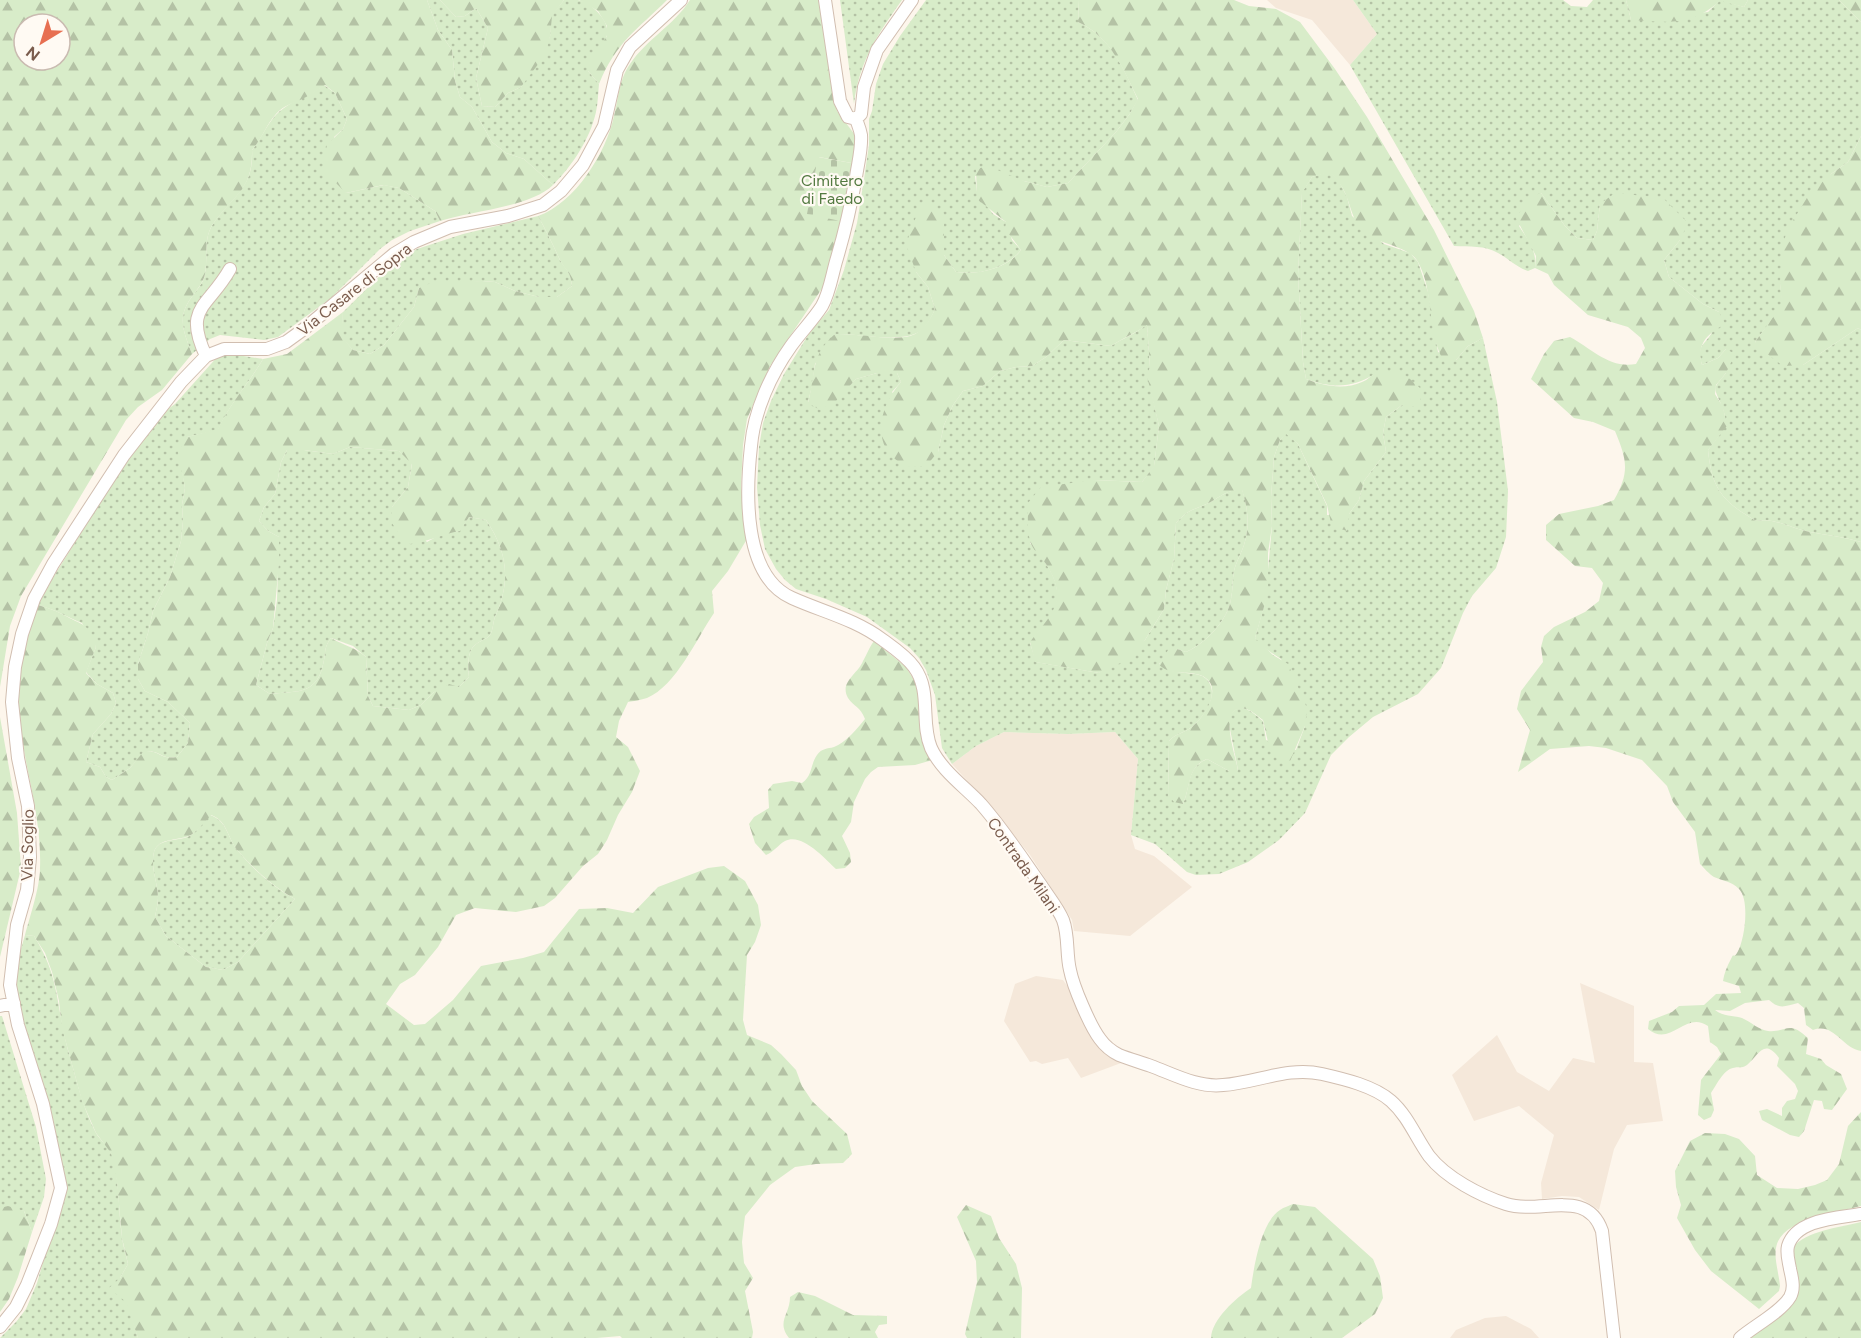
<svg xmlns="http://www.w3.org/2000/svg" width="1861" height="1338" font-family="Figtree,sans-serif">
<style>
.residential{fill:#f5e8da}
.grass{fill:url(#grass-dots)}
.forest{fill:url(#forest-firs);fill-rule:evenodd}
.cemetery{fill:url(#cemetery-stones)}
.lines{fill:none;stroke-linecap:round;stroke-linejoin:round}
.minor-casing{stroke:#d1beb0;stroke-width:14}
.minor{stroke:#fff;stroke-width:12}
.labels{text-anchor:middle;stroke-width:4.5;stroke-linejoin:round;paint-order:stroke}
.park-label{font-size:16px;fill:#537a41;stroke:#fffaf3}
.street-label{font-size:16px;fill:#7a5c4d;stroke:#fffaf3}
</style>
<defs>
<pattern id="grass-dots" width="8" height="8" patternUnits="userSpaceOnUse" patternTransform="scale(1.5)"><rect width="8" height="8" fill="#d8ecc9"/><path d="M2 2h.1M6 6h.1" fill="none" stroke="#b4c2a5" stroke-width="1.8" stroke-linecap="round"/></pattern>
<pattern id="forest-firs" width="22" height="20" patternUnits="userSpaceOnUse" patternTransform="scale(1.5)"><rect width="22" height="20" fill="#d8ecc9"/><path d="M5 1l3.5 6h-7zM16 11l3.5 6h-7z" fill="#b4c2a5"/></pattern>
<pattern id="cemetery-stones" width="16" height="16" patternUnits="userSpaceOnUse" patternTransform="scale(1.5)"><rect width="16" height="16" fill="#d8ecc9"/><path d="M2 7V4a2 2 0 0 1 4 0v3zM10 15v-3a2 2 0 0 1 4 0v3z" fill="#b4c2a5"/></pattern>
</defs>
<rect width="100%" height="100%" fill="#fdf6ec"/>
<!-- residential -->
<path class="residential" d="M 1267,0 L 1353,0 L 1377,34 L 1350,65 L 1312,20 L 1276,8 Z
M 1004,732 L 1068,734 L 1115,732 L 1138,759 L 1131,835 L 1135,849 L 1154,856 L 1192,887 L 1130,936 L 1074,931 L 1072,920 L 1030,855 L 991,807 L 952,764 L 976,746 Z
M 1036,976 L 1063,980 L 1085,1010 L 1105,1053 L 1121,1063 L 1081,1078 L 1068,1058 L 1042,1064 L 1036,1061 L 1030,1062 L 1004,1021 L 1015,984 Z
M 1580,983 L 1634,1006 L 1634,1062 L 1653,1063 L 1663,1121 L 1627,1125 L 1614,1149 L 1599,1210 L 1579,1197 L 1562,1196 L 1542,1199 L 1541,1183 L 1554,1135 L 1519,1106 L 1474,1121 L 1452,1075 L 1497,1035 L 1517,1072 L 1549,1091 L 1573,1058 L 1595,1063 Z
M 1506,1316 L 1531,1329 L 1539,1338 L 1450,1338 L 1456,1330 L 1485,1318 Z"/>
<!-- grass -->
<path class="grass" d="M 427,0 L 440,0 L 456,17 L 465,16 L 476,8 L 488,28 L 476,78 L 482,106 L 495,107 L 508,93 L 521,87 L 550,37 L 551,16 L 564,0 C 568,0 574,0 578,0 C 592,3 613,23 606,38 C 601,50 592,58 588,71 L 599,84 C 598,93 598,103 596,112 C 590,139 572,166 553,185 L 524,159 L 506,153 L 492,142 L 472,107 L 460,97 L 455,81 L 452,50 L 438,30 Z
M 840,0 L 902,0 C 878,34 859,61 854,104 Z
M 926,0 L 1079,0 L 1078,22 C 1111,37 1124,69 1138,100 L 1129,115 L 1116,132 L 1068,183 L 1047,187 L 1024,181 L 975,176 L 977,192 L 993,214 L 1006,222 L 1012,240 L 1021,250 C 1006,269 979,275 956,272 L 944,255 L 944,214 L 916,272 L 928,287 L 935,309 C 932,316 928,324 923,329 C 906,345 858,333 835,334 L 815,364 L 812,386 L 808,402 L 846,389 L 856,379 L 877,373 L 897,373 L 901,382 L 892,392 L 938,452 L 944,425 L 953,405 L 963,391 L 983,386 L 1000,371 L 1016,367 L 1032,366 L 1046,357 L 1064,340 L 1111,346 C 1123,338 1136,334 1147,324 L 1150,367 L 1148,376 L 1159,426 L 1154,467 L 1142,482 L 1094,480 L 1030,543 C 1045,561 1067,587 1053,612 C 1047,623 1037,633 1030,643 L 1036,662 L 1099,673 L 1145,640 L 1164,609 L 1166,590 L 1174,559 L 1176,523 C 1191,506 1198,510 1214,500 C 1226,493 1227,491 1242,489 C 1248,509 1250,525 1244,545 C 1241,554 1236,562 1234,571 C 1232,580 1233,590 1231,599 C 1228,620 1205,644 1186,652 L 1177,649 L 1159,664 C 1170,674 1182,672 1195,674 C 1202,675 1207,678 1210,684 C 1217,699 1204,716 1193,726 C 1185,733 1176,733 1169,741 L 1168,795 L 1183,804 C 1191,786 1186,768 1207,759 L 1229,771 L 1238,770 L 1228,719 C 1238,699 1250,710 1263,721 L 1266,740 L 1296,750 L 1305,726 L 1281,659 L 1260,645 L 1255,638 L 1265,602 L 1272,526 L 1271,497 L 1274,457 L 1280,440 L 1286,433 L 1298,444 L 1327,506 L 1327,515 L 1349,514 L 1359,500 L 1364,481 L 1386,452 L 1383,433 L 1386,417 L 1402,405 L 1377,373 C 1352,388 1334,389 1306,379 L 1303,362 L 1298,275 L 1302,192 L 1312,177 L 1330,171 L 1339,181 L 1347,197 L 1352,216 L 1384,244 L 1410,253 L 1418,262 L 1428,292 L 1438,352 L 1456,360 L 1468,346 L 1483,338 L 1497,402 L 1508,491 L 1506,537 L 1496,568 L 1472,596 L 1463,613 L 1441,668 L 1418,694 L 1373,717 L 1349,737 L 1331,755 L 1305,813 L 1279,840 L 1248,862 L 1219,874 L 1196,875 L 1187,872 L 1155,844 L 1131,835 L 1138,759 L 1115,732 L 1068,734 L 1004,732 L 976,746 L 952,764 L 942,748 L 935,695 L 926,670 L 919,658 L 910,648 L 867,617 L 826,599 L 796,589 L 785,580 L 776,569 L 765,549 L 760,525 L 757,487 L 759,447 L 763,423 L 771,401 L 784,374 L 810,332 L 829,310 L 844,270 L 857,223 L 864,179 L 869,145 L 869,119 L 872,111 L 876,84 L 883,64 L 900,36 Z
M 1353,0 L 1563,0 L 1571,6 L 1587,7 L 1593,0 L 1626,0 L 1631,20 L 1708,12 L 1720,0 L 1744,7 L 1748,0 L 1839,0 L 1861,22 L 1861,136 L 1848,162 L 1831,174 L 1780,284 L 1783,305 L 1755,342 L 1803,365 L 1858,328 L 1861,330 L 1861,542 C 1844,537 1827,535 1810,532 C 1791,529 1775,517 1756,521 C 1722,501 1712,489 1708,450 L 1726,426 C 1725,420 1725,412 1722,407 C 1714,386 1711,391 1726,373 L 1726,349 L 1718,358 L 1702,365 C 1696,344 1704,347 1713,331 C 1716,325 1717,317 1719,312 L 1703,304 L 1669,277 L 1664,260 L 1680,240 L 1600,204 L 1597,231 L 1593,240 L 1577,238 L 1565,226 L 1541,193 L 1519,226 C 1528,240 1537,250 1535,268 L 1528,271 C 1516,267 1509,259 1498,253 C 1485,245 1469,247 1454,246 L 1350,65 L 1377,34 Z
M 324,85 L 335,93 L 347,119 L 343,129 L 334,137 L 346,193 L 384,185 L 399,188 L 435,211 L 440,221 L 410,231 L 392,240 L 380,249 L 331,298 L 278,337 L 264,340 L 220,335 L 210,339 L 192,354 C 183,330 176,316 194,294 C 198,288 204,282 205,274 C 208,259 203,238 213,224 C 232,196 254,189 252,150 C 262,138 268,121 280,111 C 293,100 310,96 324,85 Z
M 538,216 C 546,230 553,245 560,260 C 567,272 570,269 572,286 L 557,297 L 539,297 L 515,291 L 495,282 L 482,281 L 419,288 L 414,307 L 384,345 L 370,354 L 353,350 L 341,337 L 343,312 L 393,263 L 417,249 L 463,234 Z
M 219,355 L 237,355 L 263,359 C 249,383 230,403 218,430 L 187,437 L 182,470 L 185,488 L 182,505 L 183,521 L 181,541 L 170,577 L 153,611 L 148,633 L 138,664 L 138,679 L 145,691 L 168,702 L 190,723 L 188,743 L 177,757 C 160,760 161,750 145,751 L 130,768 L 112,780 L 106,777 L 100,767 L 86,762 L 93,734 L 111,714 L 116,703 L 113,693 L 97,684 L 86,672 L 96,647 L 82,623 C 67,617 54,609 38,605 L 54,576 L 151,421 L 175,404 Z
M 350,447 L 399,451 L 412,463 L 408,487 L 392,507 L 427,542 L 441,534 L 459,531 L 469,517 L 486,520 C 508,552 511,582 495,617 C 493,622 493,631 490,635 C 486,640 478,641 474,646 C 467,653 468,668 469,677 L 459,687 L 434,692 L 421,705 L 409,710 L 373,706 L 368,696 L 366,657 L 353,646 L 331,638 C 324,648 326,649 324,660 C 318,695 299,691 270,694 L 256,685 L 267,643 L 273,628 L 277,600 L 279,537 L 268,531 L 259,521 L 264,507 L 275,494 L 281,462 L 287,450 L 304,450 L 333,454 Z
M 210,815 C 228,821 227,838 238,851 C 254,870 273,887 295,899 L 238,962 L 223,970 L 206,967 L 166,936 L 155,917 C 156,911 158,904 158,898 C 158,883 150,867 154,852 C 158,837 181,842 191,835 C 198,830 204,821 210,815 Z
M 25,935 L 34,936 C 60,977 56,1006 68,1050 C 76,1077 82,1107 96,1133 C 100,1140 109,1147 112,1155 C 120,1181 118,1210 122,1237 C 123,1246 126,1255 128,1264 L 120,1278 L 138,1338 L 0,1338 L 16,1322 L 26,1309 L 37,1283 L 65,1188 L 54,1123 L 20,1011 L 16,979 L 20,952 Z
M 0,1016 L 2,1016 L 36,1127 L 46,1179 L 44,1197 L 32,1232 L 24,1211 L 0,1208 Z"/>
<!-- forest -->
<path class="forest" d="M 0,0 L 427,0 L 438,30 L 452,50 L 455,81 L 460,97 L 472,107 L 492,142 L 506,153 L 524,159 L 553,185 C 531,207 471,211 440,221 L 435,211 L 399,188 L 383,185 L 346,193 L 325,172 L 324,158 L 327,145 L 343,129 L 347,119 L 335,93 L 325,85 C 317,90 309,96 300,100 C 291,104 283,106 276,114 C 266,125 262,139 252,150 C 253,191 233,195 213,224 C 203,238 208,259 205,274 C 204,281 198,288 194,294 C 176,316 183,330 192,354 L 162,390 L 138,407 L 126,420 L 21,596 L 10,626 L 0,687 ZM 24,24 L 60,24 L 60,60 L 24,60 Z
M 440,0 L 564,0 L 552,16 L 550,37 L 545,55 L 521,87 L 508,93 L 495,107 L 482,106 L 476,78 L 488,28 L 476,8 L 465,16 L 456,17 Z
M 579,0 L 667,0 C 637,30 616,42 599,84 L 588,71 L 586,63 L 592,59 L 607,36 L 607,26 L 598,11 Z
M 690,0 L 820,0 L 837,111 L 855,135 L 857,164 L 819,157 L 845,222 L 823,287 L 770,366 L 747,419 L 743,445 L 741,487 L 747,539 L 728,571 L 712,591 L 714,613 C 697,638 676,686 647,698 C 641,700 634,701 628,702 L 619,721 L 616,737 L 628,747 L 640,771 L 632,792 L 618,815 L 607,840 L 598,854 L 583,866 L 555,898 L 544,906 L 516,912 L 475,908 L 456,915 L 438,947 L 415,975 L 400,984 L 386,1004 L 414,1025 L 425,1024 L 453,1000 L 481,966 L 523,958 L 544,952 L 579,909 L 607,908 L 633,913 L 658,887 L 708,868 L 724,866 L 745,881 L 758,905 L 761,925 L 755,942 L 747,955 L 743,1020 L 747,1035 L 771,1045 L 781,1054 L 796,1070 L 802,1086 L 812,1101 L 847,1134 L 852,1154 L 843,1163 L 816,1164 L 795,1167 L 770,1185 L 745,1216 L 742,1242 L 744,1263 L 753,1278 L 745,1291 L 753,1332 L 752,1338 L 622,1338 L 620,1336 L 597,1338 L 138,1338 L 126,1302 L 109,1288 L 120,1278 L 128,1264 L 122,1238 L 117,1182 L 111,1153 L 96,1133 L 82,1101 L 62,1028 L 59,1001 L 52,972 L 45,953 L 34,936 L 25,935 C 30,916 40,887 40,868 C 42,815 23,765 19,713 C 15,677 26,638 38,605 C 49,608 56,611 66,616 C 86,627 88,623 96,647 L 86,673 L 97,684 L 113,693 L 116,703 L 111,714 L 93,734 L 86,762 L 100,767 L 106,777 L 112,780 L 130,768 L 144,751 C 161,750 159,760 177,757 L 188,743 L 190,723 L 168,702 L 145,691 L 138,679 L 138,664 L 148,633 L 153,611 L 170,577 L 181,541 L 183,521 L 182,505 L 185,488 L 178,452 L 187,437 L 218,429 C 230,403 249,383 263,359 L 287,354 L 343,312 L 342,337 L 353,350 L 370,354 L 384,345 L 414,307 L 419,288 L 433,282 L 482,281 L 495,282 L 515,291 L 539,297 L 557,297 L 572,286 C 570,269 566,272 560,260 C 553,245 546,230 538,216 C 575,203 606,153 614,116 C 619,97 618,82 630,64 C 647,39 674,25 690,0 ZM 350,447 L 399,451 L 412,464 L 408,487 L 392,507 L 392,523 L 400,536 L 410,544 C 428,542 442,534 460,531 L 469,517 L 486,520 C 508,552 511,582 495,617 C 493,622 493,631 490,635 C 486,640 478,641 474,646 C 467,653 468,668 469,677 L 459,687 L 449,684 L 434,692 L 421,705 L 409,710 L 373,706 L 368,696 L 366,657 C 353,646 345,646 331,638 C 324,648 326,649 324,660 C 318,695 299,691 270,694 L 256,685 L 267,643 L 273,628 L 279,563 L 279,537 L 268,531 L 259,521 L 264,507 L 275,494 L 281,462 L 287,450 L 304,450 L 333,454 ZM 211,815 C 228,821 227,838 238,851 C 254,869 273,887 295,899 L 238,962 L 223,970 L 206,967 L 166,936 L 155,917 C 156,911 158,904 158,898 C 158,883 150,867 154,852 C 158,837 181,841 191,835 C 198,830 205,822 211,815 Z
M 1079,0 L 1234,0 L 1249,6 L 1276,9 L 1300,22 L 1335,69 L 1367,117 L 1434,230 L 1474,311 L 1483,338 L 1468,346 L 1456,360 L 1445,363 C 1426,334 1435,293 1418,262 C 1409,246 1381,245 1366,234 C 1354,224 1352,211 1347,198 C 1344,188 1337,179 1330,172 L 1312,177 L 1302,193 L 1298,275 L 1303,362 L 1306,379 C 1324,386 1344,390 1362,382 C 1368,380 1372,374 1378,372 C 1398,367 1410,378 1423,391 L 1418,407 L 1402,405 L 1386,417 L 1383,433 L 1386,452 L 1364,481 L 1359,500 L 1349,514 L 1347,531 L 1338,528 L 1331,523 L 1327,505 L 1298,444 L 1286,434 L 1280,440 L 1274,457 L 1271,497 L 1272,526 L 1268,553 L 1268,593 L 1255,638 L 1273,655 L 1288,664 L 1307,708 L 1305,726 L 1288,766 C 1268,757 1268,740 1263,720 C 1256,715 1248,706 1238,709 C 1220,714 1236,756 1238,771 L 1229,771 L 1207,759 C 1187,767 1191,786 1183,804 L 1174,802 L 1168,795 L 1169,741 C 1176,733 1185,733 1193,726 C 1206,715 1225,684 1200,675 C 1185,670 1174,677 1159,665 L 1168,650 L 1177,649 L 1186,652 C 1205,644 1228,620 1231,599 C 1233,590 1232,580 1234,571 C 1236,562 1241,554 1244,545 C 1250,525 1248,509 1242,490 C 1227,491 1226,493 1214,500 C 1198,510 1191,506 1176,523 L 1174,559 L 1166,590 L 1164,609 L 1145,640 L 1127,660 L 1099,673 L 1035,662 L 1030,642 C 1052,614 1069,600 1046,564 C 1041,557 1032,549 1030,541 C 1027,529 1028,515 1028,503 L 1041,487 L 1094,480 L 1142,482 L 1154,466 L 1159,426 L 1147,376 L 1150,367 L 1147,325 C 1136,333 1123,338 1111,346 L 1064,340 L 1046,357 L 1032,366 L 1016,367 L 1000,371 L 983,386 L 963,391 L 953,405 L 944,425 L 938,452 L 926,466 L 906,467 C 901,463 892,458 888,452 C 873,429 885,400 901,382 L 897,373 L 877,373 L 856,379 L 836,401 L 820,410 L 808,403 C 816,373 810,356 835,334 C 855,333 893,341 910,336 C 923,332 930,320 935,309 L 928,287 L 916,272 L 906,244 L 920,206 L 929,201 L 944,214 L 944,255 L 956,272 C 978,275 1007,269 1021,250 L 1005,229 L 1006,222 L 977,199 L 976,169 L 988,166 L 1024,181 L 1047,187 L 1068,183 L 1116,132 L 1129,115 L 1138,99 C 1123,69 1111,37 1078,22 Z
M 1626,0 L 1748,0 L 1744,7 L 1720,1 C 1690,27 1669,22 1631,20 Z
M 1839,0 L 1861,0 L 1861,22 Z
M 1861,136 L 1861,330 L 1858,328 L 1803,365 L 1783,366 L 1762,350 L 1755,342 L 1782,305 L 1780,284 L 1782,249 L 1787,230 L 1810,193 L 1831,174 L 1848,162 Z
M 1541,193 L 1565,226 L 1577,238 L 1593,240 L 1597,231 L 1600,204 L 1615,193 L 1663,198 L 1688,223 L 1680,240 L 1664,260 L 1669,277 L 1703,304 L 1719,312 L 1725,324 C 1708,334 1696,343 1702,365 L 1718,358 L 1726,349 L 1735,354 L 1726,373 L 1716,385 L 1715,394 L 1723,407 L 1727,426 L 1708,450 C 1712,489 1722,501 1756,521 C 1775,517 1791,529 1810,532 C 1827,535 1844,537 1861,542 L 1861,1051 C 1842,1048 1834,1022 1813,1030 L 1806,1025 L 1804,1008 L 1798,1003 C 1785,1006 1780,1010 1769,1000 L 1745,1003 L 1730,1011 L 1715,1010 C 1724,1017 1732,1015 1742,1018 C 1751,1022 1759,1030 1768,1031 C 1786,1033 1788,1019 1808,1038 L 1806,1054 L 1821,1059 L 1826,1065 L 1841,1074 L 1847,1089 L 1832,1110 L 1824,1109 L 1822,1101 L 1814,1100 L 1804,1131 L 1799,1137 L 1790,1135 L 1762,1120 L 1759,1111 L 1767,1109 L 1782,1116 L 1782,1108 L 1787,1101 L 1795,1099 L 1798,1091 L 1795,1084 L 1777,1066 L 1779,1058 C 1764,1037 1758,1056 1747,1065 C 1741,1069 1738,1066 1733,1068 C 1723,1070 1716,1086 1711,1093 L 1714,1110 L 1711,1117 L 1704,1120 L 1698,1115 L 1701,1080 L 1721,1054 L 1717,1047 L 1710,1042 L 1708,1026 C 1685,1010 1671,1048 1648,1029 L 1649,1021 L 1672,1012 L 1679,1006 L 1704,1005 L 1716,994 L 1741,993 L 1739,986 L 1723,981 C 1724,974 1727,966 1731,959 C 1734,952 1733,959 1737,953 C 1745,940 1750,900 1739,889 C 1731,881 1723,881 1714,877 C 1709,874 1704,868 1700,864 L 1695,832 L 1673,802 L 1667,786 L 1642,760 L 1606,748 L 1589,746 L 1550,749 L 1518,772 L 1530,730 L 1517,709 L 1521,691 L 1543,662 L 1541,647 L 1544,636 L 1554,627 L 1585,612 L 1599,601 L 1603,583 L 1592,568 L 1575,566 L 1546,540 L 1546,525 L 1559,514 L 1598,506 L 1614,500 C 1630,472 1627,460 1615,431 L 1593,422 L 1574,418 L 1531,379 L 1544,354 L 1554,341 L 1570,337 C 1592,349 1610,369 1636,364 L 1645,348 L 1641,338 L 1628,327 L 1588,315 L 1554,285 L 1548,274 L 1535,268 L 1536,256 L 1516,218 L 1530,197 Z
M 874,641 L 906,667 L 923,695 L 936,759 L 915,765 L 878,767 L 871,772 L 865,779 L 854,802 L 851,822 L 842,836 L 850,853 L 851,862 L 845,868 L 836,869 C 825,859 802,832 785,841 C 778,845 775,851 766,855 L 755,843 L 749,824 L 754,817 L 769,808 L 768,790 L 773,784 L 792,781 L 802,783 C 813,775 810,765 817,755 C 822,748 827,749 834,747 C 845,743 858,728 865,719 C 860,706 854,707 848,698 C 839,682 858,674 863,661 C 867,654 869,648 874,641 Z
M 0,717 L 17,813 L 21,868 L 0,957 Z
M 1861,1112 L 1861,1206 C 1838,1212 1780,1219 1776,1248 C 1774,1259 1779,1274 1780,1286 L 1779,1291 L 1759,1309 L 1711,1271 L 1695,1250 L 1677,1218 L 1681,1205 L 1676,1187 L 1675,1171 L 1690,1141 L 1705,1133 L 1725,1134 L 1739,1139 L 1755,1156 L 1757,1175 L 1777,1188 L 1798,1189 L 1815,1185 L 1827,1180 L 1839,1164 L 1848,1126 Z
M 1293,1204 L 1315,1207 L 1373,1259 L 1380,1276 L 1383,1298 L 1375,1314 L 1342,1338 L 1211,1338 C 1212,1319 1236,1298 1251,1288 C 1254,1266 1261,1222 1280,1210 C 1284,1207 1289,1206 1293,1204 Z
M 966,1205 L 991,1216 L 999,1238 L 1016,1264 L 1022,1288 L 1021,1338 L 967,1338 L 965,1334 L 977,1282 L 976,1261 L 957,1217 Z
M 8,1206 L 24,1211 L 32,1232 L 18,1277 L 9,1299 L 0,1312 L 0,1208 Z
M 1861,1222 L 1861,1338 L 1751,1338 L 1787,1306 L 1792,1248 C 1807,1230 1839,1228 1861,1222 Z
M 798,1292 L 815,1296 L 853,1315 L 887,1316 L 887,1324 L 879,1325 L 875,1332 L 878,1338 L 789,1338 C 776,1321 790,1315 790,1297 Z"/>
<!-- cemetery -->
<path class="cemetery" d="M 818,157 L 857,164 L 845,222 L 807,214 Z"/>
<g class="lines">
<!-- minor casing -->
<g class="minor-casing">
<path id="minor" d="M 825,0 L 840,101 L 848,117 L 856,119
M 856,119 C 858,125 860,129 861,135 C 862,149 858,163 856,177 C 851,205 845,231 837,258 C 832,274 830,292 822,306 C 813,320 801,332 791,346 C 771,374 754,411 751,446 C 746,491 742,576 792,598 C 823,612 855,619 883,640 C 894,648 906,656 914,667 C 932,691 920,722 931,748 C 941,770 965,787 981,804 C 1003,829 1022,858 1041,885 C 1048,896 1058,908 1063,920 C 1069,936 1066,954 1070,970 C 1073,986 1090,1026 1100,1039 C 1105,1046 1111,1051 1119,1055 C 1129,1059 1140,1062 1151,1066 C 1173,1074 1198,1088 1223,1085 C 1256,1083 1288,1066 1322,1074 C 1344,1079 1374,1086 1391,1101 C 1408,1116 1416,1138 1429,1156 C 1446,1178 1481,1196 1506,1204 C 1541,1215 1587,1187 1602,1231 L 1614,1338
M 856,119 L 861,114 L 864,87 L 877,50 L 912,0
M 206,356 C 183,307 208,308 230,269
M 0,1006 L 14,1003
M 0,1327 L 16,1307 L 27,1285 L 51,1224 L 61,1188 L 43,1104 L 18,1025 L 10,985 L 17,925 L 27,890 L 30,857 L 28,806 L 18,758 L 12,702 L 15,667 L 22,634 L 34,599 L 53,564 L 124,455 L 181,382 L 206,356 L 224,349 L 267,349 L 286,342 L 304,329 L 394,254 L 414,242 L 450,227 L 508,216 L 543,205 L 561,191 L 583,165 L 604,126 L 617,70 L 630,47 L 681,0
M 1740,1338 C 1754,1326 1781,1312 1790,1297 C 1795,1288 1792,1278 1790,1269 C 1789,1262 1786,1254 1788,1246 C 1796,1219 1838,1218 1861,1214"/>
</g>
<!-- minor -->
<use href="#minor" class="minor"/>
</g>
<g class="labels">
<!-- park labels -->
<g class="park-label">
<text x="832" y="186">Cimitero<tspan x="832" dy="18">di Faedo</tspan></text>
</g>
<!-- street labels -->
<g class="street-label">
<text transform="translate(354 289) rotate(-38)" y="6">Via Casare di Sopra</text>
<text transform="translate(27 845) rotate(-89)" y="6">Via Soglio</text>
<text transform="translate(1024 865) rotate(55)" y="6">Contrada Milani</text>
</g>
</g>
<!-- north arrow -->
<g transform="translate(42 42) rotate(218)"><circle r="28" fill="#fffaf3" stroke="#cabbb1" stroke-width="1.5"/>
<path d="M0-4.5L10 22L0 15L-10 22Z" fill="#e76f51"/>
<text y="-9" font-size="16" font-weight="bold" text-anchor="middle" fill="#7a5c4d">N</text>
</g>
</svg>
